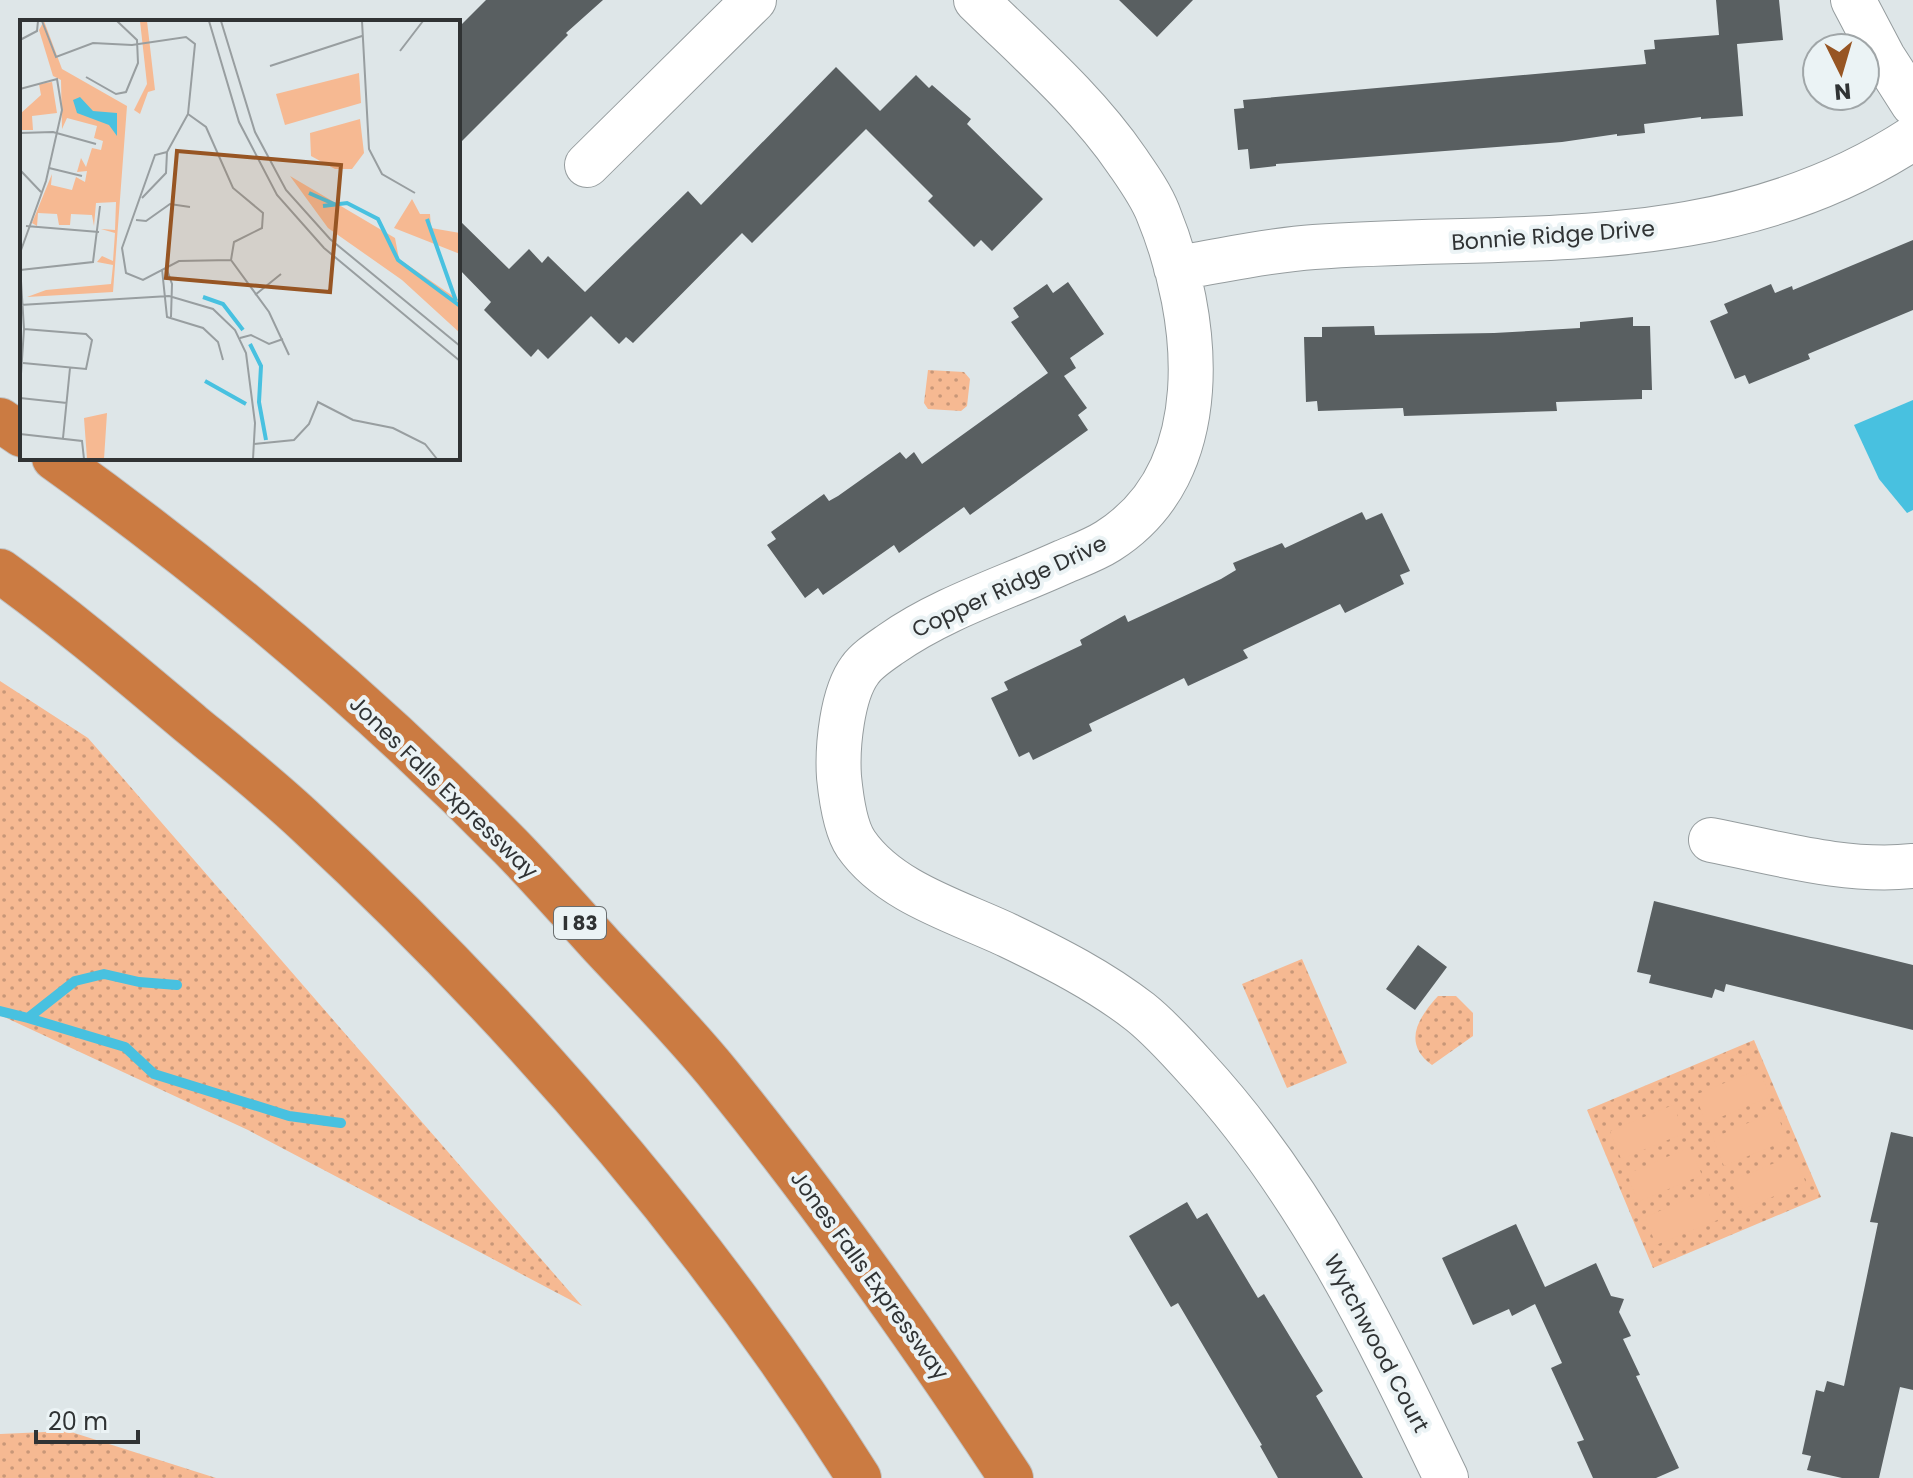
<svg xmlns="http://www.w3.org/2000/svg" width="1913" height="1478" font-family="Poppins,sans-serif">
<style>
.grass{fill:url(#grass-dots)}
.garden{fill:#f6b992}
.water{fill:#48c1e0}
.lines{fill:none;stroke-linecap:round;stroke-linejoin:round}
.stream{stroke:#48c1e0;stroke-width:10}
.building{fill:#595f61}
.minor-casing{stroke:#959c9e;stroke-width:46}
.highway-casing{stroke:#c1c2c2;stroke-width:46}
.minor{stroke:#fff;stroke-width:44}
.highway{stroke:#cb7b42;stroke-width:44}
.labels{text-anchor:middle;stroke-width:8;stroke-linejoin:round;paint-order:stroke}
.shield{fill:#ebf3f5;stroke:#686d6e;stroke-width:2}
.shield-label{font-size:20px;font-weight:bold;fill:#303334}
.street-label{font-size:22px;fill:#303334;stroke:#ebf3f5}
.inset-river{fill:none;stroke:#48c1e0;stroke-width:4}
.inset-road{fill:none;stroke:#989ea0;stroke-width:2}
.view{fill:#975523;fill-opacity:0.15;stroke:#975523;stroke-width:4}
.inset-edge{fill:none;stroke:#303334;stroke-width:4}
</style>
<defs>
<pattern id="grass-dots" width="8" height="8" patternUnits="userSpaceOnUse" patternTransform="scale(2)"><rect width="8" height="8" fill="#f6b992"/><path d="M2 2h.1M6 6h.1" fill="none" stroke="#c89778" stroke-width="1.8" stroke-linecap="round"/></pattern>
</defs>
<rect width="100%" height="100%" fill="#dee6e8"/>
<!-- grass -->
<path class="grass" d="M 928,370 L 964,372 L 970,379 L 967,406 L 961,411 L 928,409 L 924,403 Z
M 0,681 L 88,738 L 582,1306 L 248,1130 L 0,1015 Z
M 1302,959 L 1347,1063 L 1287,1088 L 1242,984 Z
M 1438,996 L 1456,996 L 1473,1013 L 1473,1036 L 1432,1065 C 1402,1043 1418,1018 1438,996 Z
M 1754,1040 L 1821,1197 L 1653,1268 L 1587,1110 Z
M 68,1431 L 216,1478 L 0,1478 L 0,1434 Z"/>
<!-- garden -->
<path class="garden" d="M 1759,1069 L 1770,1097 L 1706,1123 L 1695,1095 Z
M 1673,1105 L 1685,1133 L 1621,1159 L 1610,1131 Z
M 1776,1111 L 1787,1140 L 1724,1166 L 1713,1138 Z
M 1690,1147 L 1702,1175 L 1638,1202 L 1627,1174 Z
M 1794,1155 L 1806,1183 L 1743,1209 L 1731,1181 Z
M 1708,1191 L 1720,1219 L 1656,1245 L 1645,1217 Z"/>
<!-- water -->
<path class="water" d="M 1913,400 L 1913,510 L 1907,513 L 1879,479 L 1854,425 Z"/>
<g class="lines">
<!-- stream -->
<path class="stream" d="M 0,1011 L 28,1018 L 75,981 L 104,974 L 139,982 L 177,985
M 28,1018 L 125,1047 L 154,1074 L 289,1116 L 341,1123"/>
</g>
<!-- building -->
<path class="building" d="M 486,0 L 603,0 L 566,33 L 568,35 L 458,145 L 458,28 Z
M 1119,0 L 1193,0 L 1157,37 Z
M 1716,0 L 1779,0 L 1783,40 L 1737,44 L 1743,116 L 1701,119 L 1701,117 L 1644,124 L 1645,133 L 1617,136 L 1617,134 L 1562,142 L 1276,164 L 1276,166 L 1250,169 L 1248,149 L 1238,150 L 1234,109 L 1244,108 L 1243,100 L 1646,64 L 1644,50 L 1655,49 L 1654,40 L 1719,35 Z
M 836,67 L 880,111 L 916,75 L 929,88 L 932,85 L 971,119 L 967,124 L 1043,199 L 992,251 L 981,240 L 974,247 L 928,201 L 933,196 L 866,129 L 752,243 L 742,233 L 633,343 L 626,337 L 619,344 L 591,316 L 548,359 L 538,349 L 531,357 L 484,310 L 491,302 L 458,268 L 458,219 L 509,269 L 529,249 L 542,263 L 548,256 L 585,292 L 688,191 L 701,205 Z
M 1913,240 L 1913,310 L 1808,354 L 1810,359 L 1749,384 L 1745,375 L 1735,379 L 1710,321 L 1728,313 L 1724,304 L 1771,284 L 1775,293 L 1792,286 L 1793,290 Z
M 1068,282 L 1104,334 L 1070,358 L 1076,368 L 1064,376 L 1087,408 L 1078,415 L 1088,430 L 970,515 L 964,507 L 899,553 L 894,545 L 823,595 L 818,588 L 805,598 L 767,545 L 776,539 L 771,532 L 824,494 L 829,501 L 838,496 L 900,452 L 906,459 L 914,452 L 922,464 L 1048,373 L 1011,322 L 1019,317 L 1013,308 L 1047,284 L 1053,293 Z
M 1633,317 L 1633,326 L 1650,326 L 1652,390 L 1642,390 L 1642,399 L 1556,402 L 1557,411 L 1404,416 L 1403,408 L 1318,411 L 1317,401 L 1306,402 L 1304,337 L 1322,337 L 1322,327 L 1374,326 L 1375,335 L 1494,333 L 1580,328 L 1580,322 Z
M 1362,512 L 1366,520 L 1382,513 L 1410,571 L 1400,575 L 1404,584 L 1345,613 L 1340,604 L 1243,650 L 1248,658 L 1188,686 L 1184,678 L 1089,724 L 1092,731 L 1033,760 L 1029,752 L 1019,757 L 991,698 L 1008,690 L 1004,682 L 1082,645 L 1080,640 L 1125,615 L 1128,622 L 1221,579 L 1236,570 L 1233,563 L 1282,543 L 1285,548 Z
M 1654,901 L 1913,965 L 1913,1030 L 1726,984 L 1724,992 L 1715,989 L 1712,998 L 1649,983 L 1651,975 L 1637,972 Z
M 1418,945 L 1447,967 L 1415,1010 L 1386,989 Z
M 1891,1132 L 1913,1137 L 1913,1390 L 1900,1387 L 1879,1478 L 1842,1478 L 1807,1470 L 1811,1456 L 1802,1454 L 1816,1390 L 1824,1392 L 1827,1381 L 1844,1386 L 1878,1223 L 1870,1222 Z
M 1187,1202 L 1197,1219 L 1207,1213 L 1258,1298 L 1264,1294 L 1323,1391 L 1316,1396 L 1363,1478 L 1278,1478 L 1260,1446 L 1262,1445 L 1178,1303 L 1171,1307 L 1129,1236 Z
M 1516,1224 L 1545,1287 L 1596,1263 L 1611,1296 L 1624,1299 L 1619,1312 L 1631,1336 L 1623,1339 L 1640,1375 L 1636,1376 L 1679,1468 L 1656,1478 L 1593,1478 L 1577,1442 L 1584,1440 L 1551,1368 L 1562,1363 L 1535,1304 L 1512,1316 L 1509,1309 L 1473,1325 L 1442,1258 Z"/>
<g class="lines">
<!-- minor casing -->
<g class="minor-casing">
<path id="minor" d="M 976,0 C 1028,51 1086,101 1127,161 C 1138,177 1151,195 1158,213 C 1201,318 1217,472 1108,541 C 1094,550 1077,556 1063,562 C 1006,588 942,608 891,644 C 881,651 867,660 860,670 C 842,694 837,747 839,777 C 841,797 845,828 856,844 C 890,893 959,912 1009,936 C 1055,958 1100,981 1140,1012 C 1160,1028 1179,1049 1196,1068 C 1306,1187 1377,1334 1446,1478
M 1853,0 L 1883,57 L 1913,104
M 587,165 L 754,0
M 1176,268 C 1222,261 1268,250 1314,247 C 1524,232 1726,260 1913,138
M 1711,840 C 1778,853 1845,873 1913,866"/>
</g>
<!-- highway casing -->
<g class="highway-casing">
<path id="highway" d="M 0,420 L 22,435
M 54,458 C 216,574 371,705 511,847 C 542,879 572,913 602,946 C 642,989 684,1031 721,1077 C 825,1205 920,1340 1011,1478
M 0,571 C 67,619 129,672 192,725 C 231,757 271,789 307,823 C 517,1018 706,1235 859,1478"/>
</g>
<!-- minor -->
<use href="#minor" class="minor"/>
<!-- highway -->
<use href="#highway" class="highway"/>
</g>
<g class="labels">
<!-- shield labels -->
<rect class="shield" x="554" y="907" width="52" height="32" rx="6"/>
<g class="shield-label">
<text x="580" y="930">I 83</text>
</g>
<!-- street labels -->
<g class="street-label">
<text transform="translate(1553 235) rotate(-4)" y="8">Bonnie Ridge Drive</text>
<text transform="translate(1009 586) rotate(-25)" y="8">Copper Ridge Drive</text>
<text transform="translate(444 787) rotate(44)" y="8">Jones Falls Expressway</text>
<text transform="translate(870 1275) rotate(54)" y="8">Jones Falls Expressway</text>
<text transform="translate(1377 1343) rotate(62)" y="8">Wytchwood Court</text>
</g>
</g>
<!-- overview -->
<g transform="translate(20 20)">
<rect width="440" height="440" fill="#dee6e8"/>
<path d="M 24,1 L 42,49 L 107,86 L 93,272 L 7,277 L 26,270 L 91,264 L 93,245 L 77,242 L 82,236 L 93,241 L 95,213 L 81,209 L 95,210 L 96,182 L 76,183 L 74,206 L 72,195 L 51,194 L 50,205 L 39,205 L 37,194 L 18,193 L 17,206 L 12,203 L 32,154 L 31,165 L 52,170 L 56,157 L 65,162 L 67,151 L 57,152 L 61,138 L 66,147 L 72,128 L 81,130 L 83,121 L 74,118 L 77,106 L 47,98 L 42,109 L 41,60 L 33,56 L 19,10 ZM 120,1 L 127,1 L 135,70 L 128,72 L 120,94 L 114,90 L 127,64 ZM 32,62 L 37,93 L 12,96 L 13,110 L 0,110 L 0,94 L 21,75 L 19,64 ZM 340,99 L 344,133 L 332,149 L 315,149 L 291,136 L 290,113 ZM 270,156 L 375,218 L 379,239 L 440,281 L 440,313 L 382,260 L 308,208 ZM 392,179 L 400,194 L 410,194 L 411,208 L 440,213 L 440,234 L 374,208 ZM 87,393 L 84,439 L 67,439 L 64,398 Z" fill="#f6b992"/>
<path d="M 339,53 L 341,83 L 265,105 L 256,74 Z" fill="#f6b992"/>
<path d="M 60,77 L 73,91 L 97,93 L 97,116 L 89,105 L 57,93 L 53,80 Z" fill="#48c1e0"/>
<path class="inset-river" d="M 289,173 L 314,184M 303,186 L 327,183 L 358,199 L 378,240 L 440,286M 407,199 L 436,281M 183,277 L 203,284 L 223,310M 230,324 L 241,346 L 239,382 L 246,420M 185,361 L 226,384"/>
<path class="inset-road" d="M 22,1 L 36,37 L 73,23 L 112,25 L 166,17 L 175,24 L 168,94 L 147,132 L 146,153 L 122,178M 189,1 L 219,102 L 257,175 L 304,228 L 440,341M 201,1 L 235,112 L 266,170 L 310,219 L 440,326M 342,1 L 349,129 L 362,154 L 395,173M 0,20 L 17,11 L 18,1M 380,31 L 403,1M 250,46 L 342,16M 66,57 L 96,74 L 106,72 L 118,43 L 117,20 L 97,1M 0,69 L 37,59 L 42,90 L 26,161 L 0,233M 168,94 L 186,107 L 213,168 L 243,193 L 242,208 L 214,222 L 211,240 L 249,292 L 269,335M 0,113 L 33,112 L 76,124M 147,132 L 135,135 L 102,228 L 106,253 L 123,260 L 159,241 L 211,240M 29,148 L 62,156M 1,151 L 21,172M 116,200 L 126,201 L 150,184 L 170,187M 6,206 L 79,212M 0,245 L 4,309 L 0,369M 146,247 L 152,264 L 151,297M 142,249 L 147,297 L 183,308 L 198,322 L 203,340M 0,250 L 73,242 L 80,186M 235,275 L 261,254M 0,285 L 149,276 L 193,289 L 215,310 L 226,333 L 235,403 L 233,439M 220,318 L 231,315 L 249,324 L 263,319M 3,343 L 66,349 L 72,320 L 66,314 L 4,309M 0,378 L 47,383M 0,414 L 62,421 L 64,439M 43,418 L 50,348M 234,424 L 274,420 L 289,404 L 298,382 L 333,400 L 373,408 L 405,424 L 417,439"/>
<path class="view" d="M 157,131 L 321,145 L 310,272 L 146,258 Z"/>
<rect width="440" height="440" class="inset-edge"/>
</g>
<!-- north arrow -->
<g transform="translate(1841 72) rotate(175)"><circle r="38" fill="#ebf3f5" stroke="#a0a6a8" stroke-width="2"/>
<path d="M0-6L14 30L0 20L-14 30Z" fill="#975523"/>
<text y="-12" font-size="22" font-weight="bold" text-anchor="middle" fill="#303334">N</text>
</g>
<!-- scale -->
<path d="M36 1430v12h102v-12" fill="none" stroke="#303334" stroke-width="4"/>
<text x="48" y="1430" font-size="24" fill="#303334" stroke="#ebf3f5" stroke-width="6" paint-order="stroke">20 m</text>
</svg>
